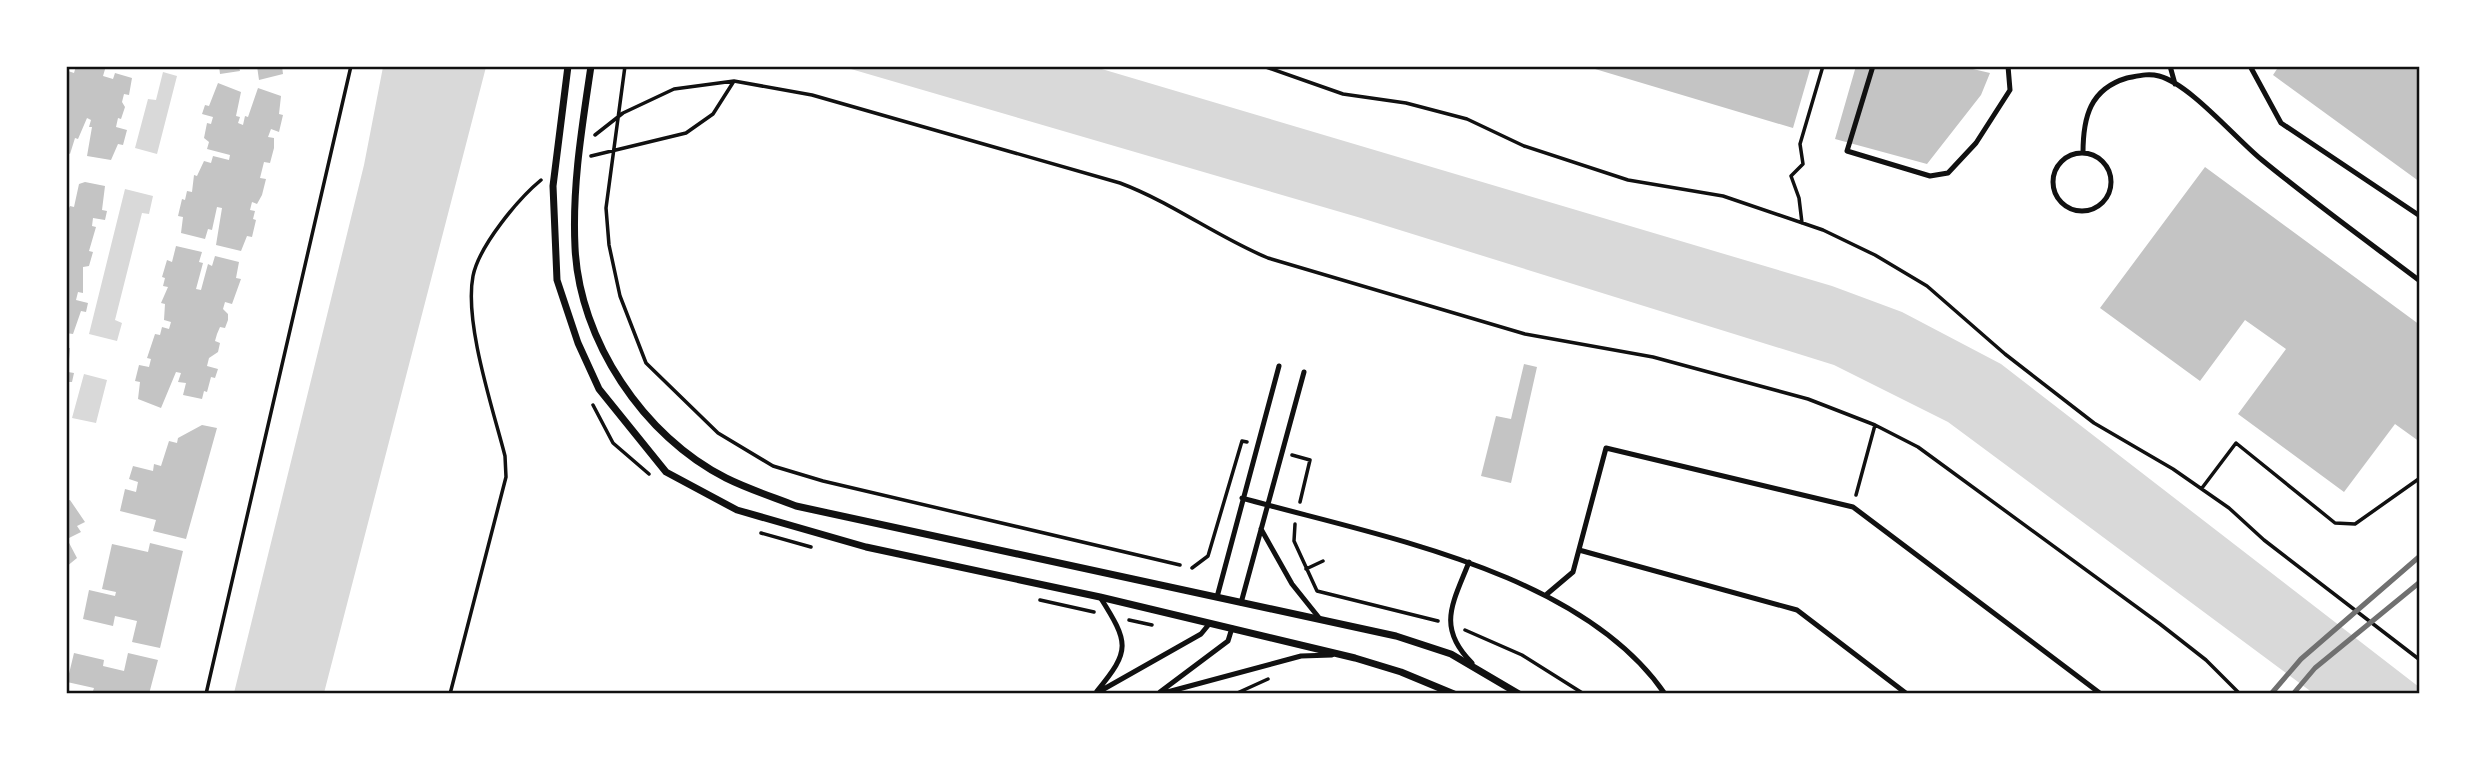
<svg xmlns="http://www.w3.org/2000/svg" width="2486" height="760" font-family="'Golos Text',sans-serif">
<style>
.water{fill:#d9d9d9}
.building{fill:#c4c4c4}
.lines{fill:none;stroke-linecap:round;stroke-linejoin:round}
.path{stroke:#111;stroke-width:3.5}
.service{stroke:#111;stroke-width:5}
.minor{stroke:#111;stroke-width:7}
.rail{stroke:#707070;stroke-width:5}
.neatline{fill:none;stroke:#111;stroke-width:2.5}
</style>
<rect width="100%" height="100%" fill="#fff"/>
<!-- water -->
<path class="water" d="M 383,67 L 486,67 L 324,693 L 234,693 L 364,165 Z
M 844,67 L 1095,67 L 1832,286 L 1902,312 L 2001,364 L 2419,687 L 2419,693 L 2313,693 L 1948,422 L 1834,365 L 1361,218 Z
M 163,72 L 177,76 L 157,154 L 135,148 L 148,99 L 156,100 Z
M 125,189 L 153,196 L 149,214 L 142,213 L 115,320 L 122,323 L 117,341 L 89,334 Z
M 84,374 L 107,380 L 96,423 L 72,418 Z"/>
<!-- building -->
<path class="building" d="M 76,66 L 106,66 L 103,76 L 113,79 L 115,73 L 132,78 L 129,95 L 124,94 L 122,102 L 125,107 L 121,119 L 118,118 L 116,127 L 127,130 L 123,145 L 118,144 L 111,160 L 87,156 L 92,127 L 89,127 L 91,120 L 87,118 L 78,139 L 75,138 L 70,154 L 66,152 L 66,94 L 69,84 L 66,78 L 68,71 L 74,73 Z
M 219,66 L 239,66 L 240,71 L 220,74 Z
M 257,66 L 282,66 L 283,74 L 259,80 Z
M 1585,66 L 1811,66 L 1793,128 Z
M 1856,66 L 1960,66 L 1990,73 L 1981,95 L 1927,164 L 1835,139 Z
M 2279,66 L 2420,66 L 2420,182 L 2273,75 Z
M 218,83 L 241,92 L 236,116 L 240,117 L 238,123 L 243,125 L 245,116 L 248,117 L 258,88 L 281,96 L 279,114 L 283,115 L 279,132 L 271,129 L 268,137 L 274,138 L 274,148 L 270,163 L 264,162 L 260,178 L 266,179 L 262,195 L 257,204 L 252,202 L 250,210 L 255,211 L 253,219 L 256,220 L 252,237 L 247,236 L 241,251 L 216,245 L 222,208 L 217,207 L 212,230 L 208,229 L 205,239 L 181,233 L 183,217 L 178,216 L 182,199 L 185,200 L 187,191 L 192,192 L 194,175 L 197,176 L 204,161 L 211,163 L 213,156 L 229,160 L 230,155 L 207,149 L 209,142 L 204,138 L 207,123 L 211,124 L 213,117 L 202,114 L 205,105 L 209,106 Z
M 2205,167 L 2420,325 L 2420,442 L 2395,424 L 2344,492 L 2238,414 L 2286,349 L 2245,320 L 2200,381 L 2100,308 Z
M 85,182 L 105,186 L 102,210 L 107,211 L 105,220 L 93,218 L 92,226 L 96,227 L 89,251 L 93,252 L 89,266 L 83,267 L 83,293 L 78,292 L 76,300 L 88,303 L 86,312 L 81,311 L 73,334 L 66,333 L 66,214 L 70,206 L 74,207 L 79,184 Z
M 176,246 L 202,252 L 199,262 L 203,263 L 196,289 L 201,290 L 208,264 L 212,266 L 215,256 L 239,262 L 236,278 L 241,279 L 232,304 L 225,302 L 223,309 L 228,314 L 228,320 L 225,328 L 220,327 L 217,334 L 215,341 L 220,343 L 218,352 L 209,358 L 207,366 L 218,369 L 215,378 L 211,377 L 207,392 L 204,391 L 202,399 L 183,395 L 186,383 L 178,382 L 181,373 L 176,372 L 161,408 L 138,399 L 140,382 L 135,381 L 139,365 L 149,367 L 151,359 L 147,358 L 155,334 L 160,335 L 162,327 L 169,329 L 171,322 L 164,320 L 165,304 L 161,303 L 168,287 L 163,286 L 165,278 L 162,277 L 167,260 L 172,262 Z
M 66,348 L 70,348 L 68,372 L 74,373 L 72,382 L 66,382 Z
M 1524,364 L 1537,367 L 1511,483 L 1481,476 L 1496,416 L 1511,419 Z
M 202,425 L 217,428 L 186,539 L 153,531 L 156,520 L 120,511 L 125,489 L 136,492 L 138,482 L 129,479 L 133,466 L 153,471 L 154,464 L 161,466 L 169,441 L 177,443 L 178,438 Z
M 70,500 L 85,522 L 77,526 L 81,532 L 67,539 L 77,558 L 66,567 L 66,501 Z
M 150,543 L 183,551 L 160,648 L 132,642 L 137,621 L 115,616 L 113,626 L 83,619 L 89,590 L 115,596 L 116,592 L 102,589 L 112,544 L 148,552 Z
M 74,653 L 104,660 L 103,666 L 124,671 L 128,653 L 158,660 L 149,694 L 92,694 L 94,688 L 67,682 Z"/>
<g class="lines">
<!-- path -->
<path class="path" d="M 625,66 L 606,208 L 609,245 L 620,296 L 646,363 L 718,433 L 773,466 L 823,481 L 1180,565
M 1263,66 L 1343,94 L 1406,103 L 1467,119 L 1524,146 L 1628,180 L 1723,196 L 1823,230 L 1875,255 L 1927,286 L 2005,354 L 2094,423 L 2173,469 L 2229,508 L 2264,540 L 2420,660
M 595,135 L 623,113 L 674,89 L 734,81 L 812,95 L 1120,183 C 1173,203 1217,237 1268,258 L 1525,334 L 1653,357 L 1808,399 L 1875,425 L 1918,447 L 2160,624 L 2206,660 L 2240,694
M 591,156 L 686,133 L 713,114 L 734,81
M 1802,223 L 1799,198 L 1791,176 L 1803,164 L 1800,144 L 1823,66
M 593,405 L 613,443 L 649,474
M 1292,455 L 1310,460 L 1300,502
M 2202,488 L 2236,443 L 2335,523 L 2355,524 L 2420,478
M 1856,495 L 1875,425
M 1295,524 L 1294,541 L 1317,591 L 1438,621
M 761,533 L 811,547
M 1192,568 L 1208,556 L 1242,441 L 1247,442
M 1306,569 L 1323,561
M 1040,600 L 1094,612
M 1129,620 L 1152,625
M 1465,630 L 1522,655 L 1584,694
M 206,694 L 351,66
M 450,694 L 506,477 L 505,456 C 493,409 464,323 473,276 C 479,246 518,199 541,180
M 1235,694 L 1268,679"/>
<!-- service -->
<path class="service" d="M 1873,66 L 1847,151 L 1930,176 L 1948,173 L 1976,143 L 2010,90 L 2008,66
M 2170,66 L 2175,84
M 2250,66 L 2281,123 L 2420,216
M 2083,153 C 2083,117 2090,89 2127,78 C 2138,76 2148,73 2159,76 C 2190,84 2236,139 2262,160 C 2313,202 2367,241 2420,281
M2053 182a29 29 0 1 1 58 0a29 29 0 1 1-58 0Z
M 1242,498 C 1377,536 1581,571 1665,694
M 1261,529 L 1292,584 L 1320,619
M 1579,550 L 1797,610 L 1907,694
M 1469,562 C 1453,603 1436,627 1472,663
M 1547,594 L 1573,572 L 1606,448 L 1853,507 L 2101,694
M 1217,597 L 1279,366
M 1241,603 L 1304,372
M 1097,691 C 1131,650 1129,643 1100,597
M 1160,692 L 1228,641 L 1232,628
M 1095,694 L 1201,634 L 1210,623
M 1160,694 L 1301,656 L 1332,655"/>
<!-- minor -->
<path class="minor" d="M 568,66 L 553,186 L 557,280 L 578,343 L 599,389 L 666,472 L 737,510 L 866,547 L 1100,597 L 1355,658 L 1401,672 L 1454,694
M 591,66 C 582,127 572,186 575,247 C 579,340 644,437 726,478 C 748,489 773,497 796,506 L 1396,636 L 1451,654 L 1519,694"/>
<!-- rail -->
<path class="rail" d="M 2271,694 L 2301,659 L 2420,556
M 2293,694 L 2315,668 L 2420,582"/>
</g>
<!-- border -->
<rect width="2486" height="760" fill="none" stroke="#ffffff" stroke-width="136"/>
<rect x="68" y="68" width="2350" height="624" class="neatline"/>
</svg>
